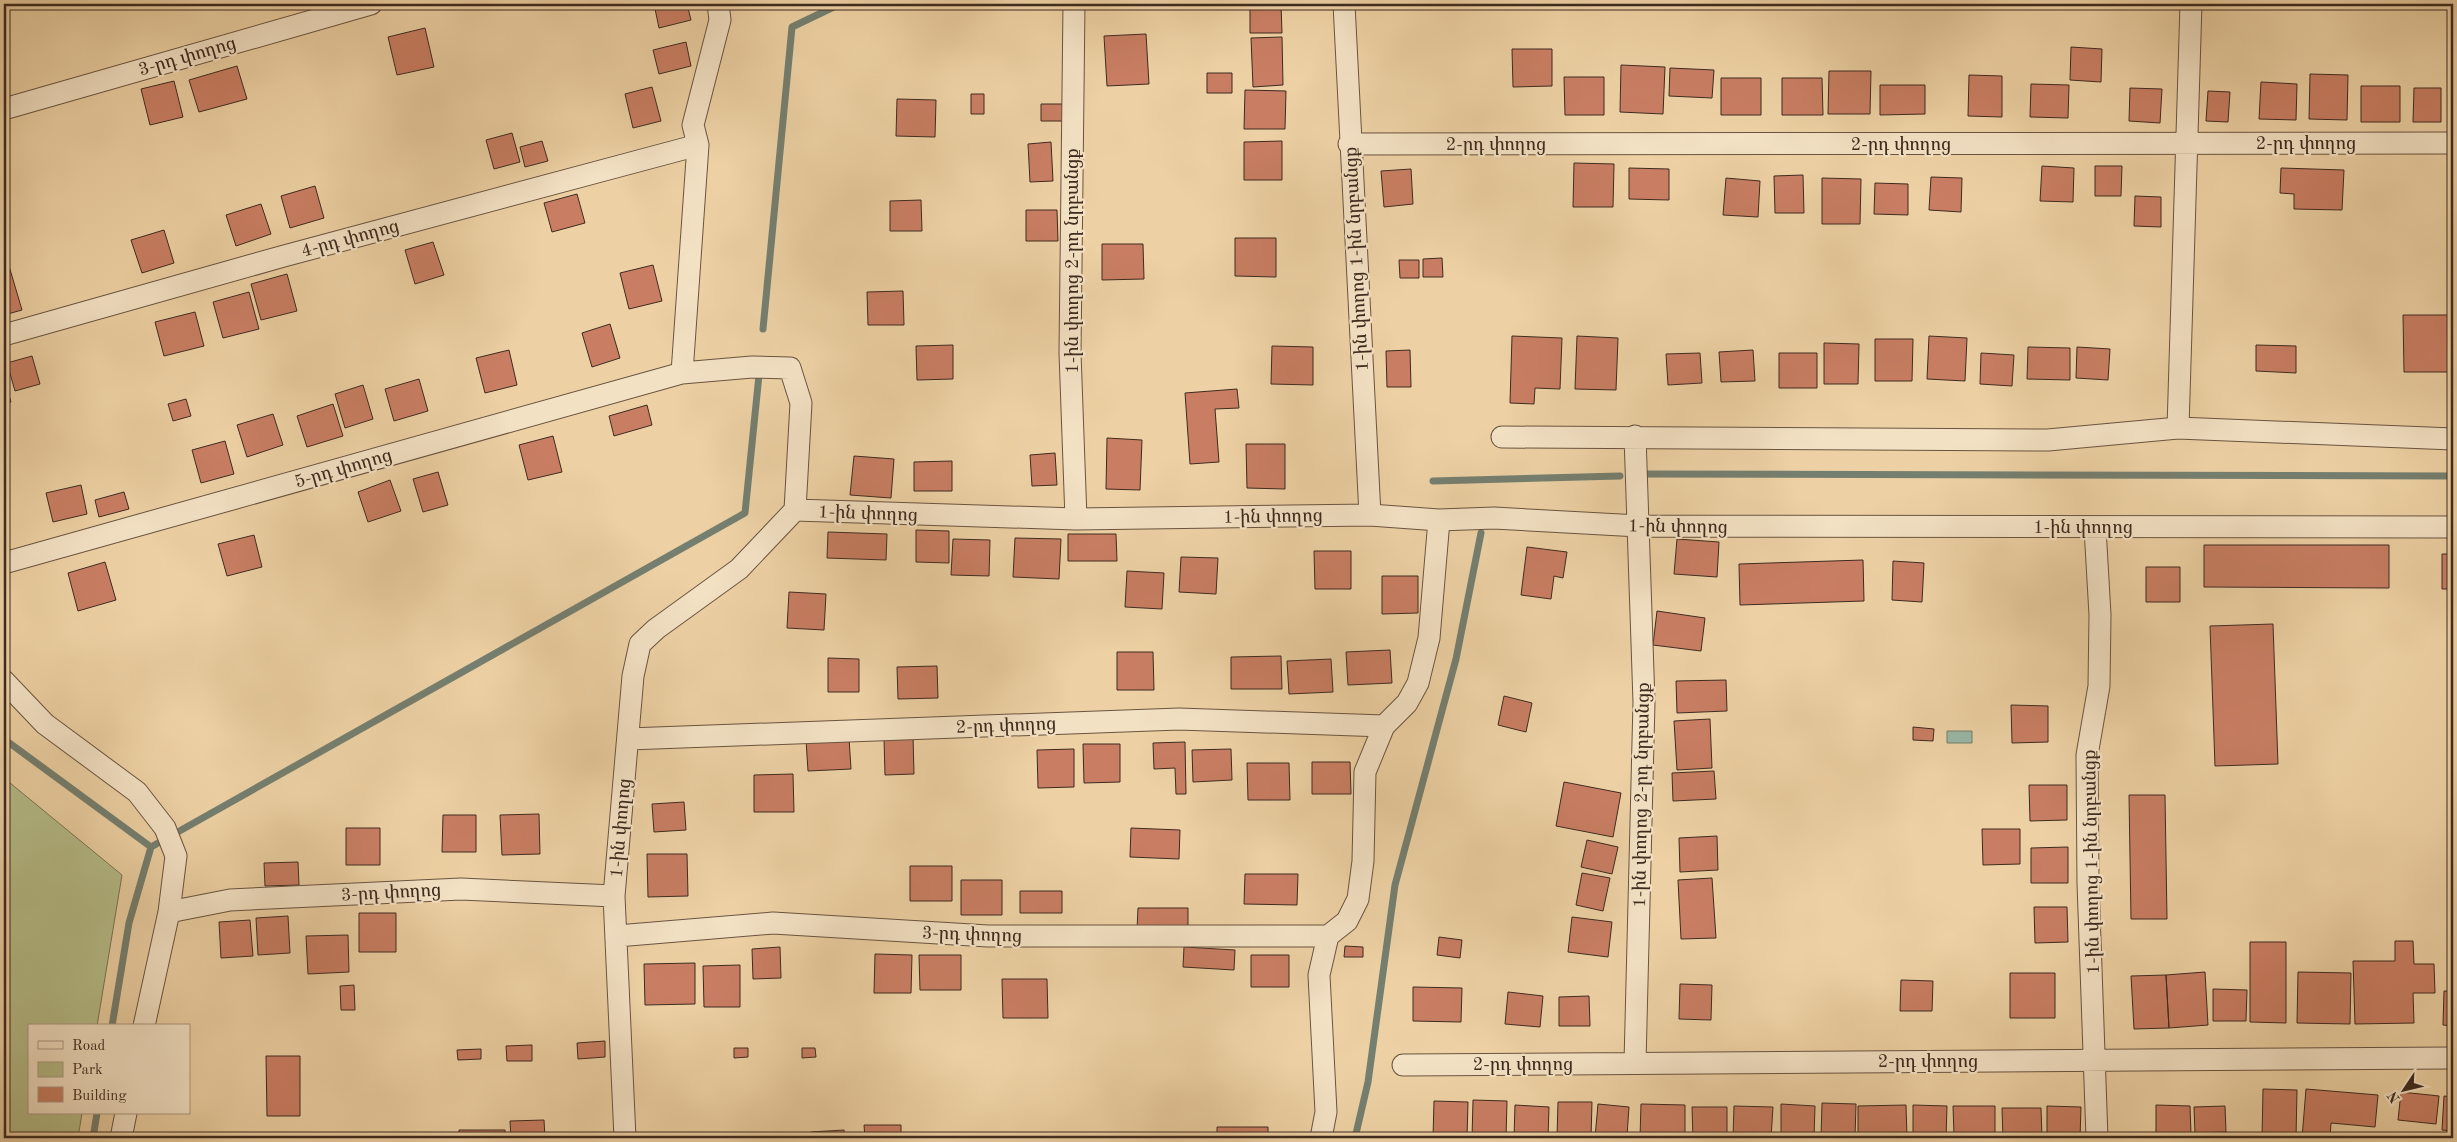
<svg xmlns="http://www.w3.org/2000/svg" width="2457" height="1142" font-family="'Old Standard TT','Noto Serif Armenian',serif">
<style>
.green{fill:#b5bc88;stroke:#7a7454}
.water{fill:#99b7a6;stroke:#757f70}
.lines{fill:none;stroke-linecap:round;stroke-linejoin:round}
.stream{stroke:#757f70;stroke-width:7}
.building{fill:#c97e63;stroke:#3e2b1f}
.street-casing{stroke:#6a5440;stroke-width:23}
.street{stroke:#f3e1c4;stroke-width:21}
.labels{text-anchor:middle;stroke-width:4.5;stroke-linejoin:round;paint-order:stroke}
.street-label{font-size:18px;fill:#3e2b1f;stroke:#f3e1c4}
</style>
<rect width="100%" height="100%" fill="#edd1a4"/>
<filter id="stains"><feTurbulence type="fractalNoise" baseFrequency=".004" numOctaves="4"/><feColorMatrix values="0 0 0 0 .2 0 0 0 0 .09 0 0 0 0 .02 0 0 0 .5 -.17"/></filter>
<radialGradient id="worn" r=".72"><stop offset=".6" stop-color="#630" stop-opacity="0"/><stop offset="1" stop-color="#630" stop-opacity=".3"/></radialGradient>
<!-- green -->
<path class="green" d="M 4,778 L 122,875 L 97,1026 L 29,1026 L 29,1113 L 82,1113 L 78,1138 L 4,1138 Z"/>
<!-- water -->
<path class="water" d="M 1947,731 L 1972,731 L 1972,743 L 1947,743 Z"/>
<g class="lines">
<!-- stream -->
<path class="stream" d="M 763,329 L 792,27 L 840,4
M 1642,474 L 2453,476
M 1433,481 L 1620,476
M 4,739 L 151,847
M 112,1026 L 129,923 L 151,847 L 745,513 L 759,375
M 93,1138 L 97,1113
M 1355,1138 L 1368,1082 L 1395,885 L 1456,659 L 1481,533"/>
</g>
<!-- building -->
<path class="building" d="M 654,4 L 687,4 L 691,20 L 659,28 Z
M 1250,4 L 1281,4 L 1282,33 L 1250,33 Z
M 425,28 L 434,67 L 397,75 L 388,37 Z
M 1146,34 L 1149,84 L 1107,86 L 1104,36 Z
M 1282,37 L 1283,85 L 1253,87 L 1251,38 Z
M 686,42 L 691,66 L 659,74 L 653,50 Z
M 2071,47 L 2102,49 L 2101,82 L 2070,80 Z
M 1512,49 L 1552,49 L 1552,86 L 1513,87 Z
M 1621,65 L 1665,67 L 1663,114 L 1620,112 Z
M 237,66 L 247,99 L 199,112 L 189,80 Z
M 1670,68 L 1714,70 L 1712,98 L 1669,96 Z
M 1829,71 L 1871,71 L 1870,114 L 1828,114 Z
M 1207,73 L 1232,73 L 1232,93 L 1207,93 Z
M 2310,74 L 2348,75 L 2347,120 L 2309,119 Z
M 1969,75 L 2002,76 L 2002,117 L 1968,116 Z
M 1564,77 L 1604,77 L 1604,115 L 1565,115 Z
M 1721,78 L 1761,78 L 1761,115 L 1721,115 Z
M 1782,78 L 1822,78 L 1823,115 L 1782,115 Z
M 174,81 L 183,117 L 150,125 L 141,89 Z
M 2261,82 L 2297,84 L 2296,120 L 2259,119 Z
M 2031,84 L 2069,85 L 2068,118 L 2030,117 Z
M 1880,85 L 1925,85 L 1925,114 L 1880,115 Z
M 2361,86 L 2400,86 L 2400,122 L 2361,122 Z
M 652,87 L 661,121 L 633,128 L 625,94 Z
M 2130,88 L 2162,89 L 2160,123 L 2129,121 Z
M 2414,88 L 2441,88 L 2441,122 L 2413,122 Z
M 1245,90 L 1286,91 L 1285,129 L 1244,129 Z
M 2208,91 L 2230,92 L 2228,122 L 2206,121 Z
M 971,94 L 984,94 L 984,114 L 971,114 Z
M 897,99 L 936,100 L 935,137 L 896,136 Z
M 1041,104 L 1064,104 L 1064,121 L 1041,121 Z
M 512,133 L 520,162 L 494,169 L 486,140 Z
M 542,141 L 548,161 L 525,167 L 520,147 Z
M 1282,141 L 1282,180 L 1244,180 L 1244,142 Z
M 1051,142 L 1053,181 L 1030,182 L 1028,144 Z
M 1574,163 L 1614,164 L 1613,207 L 1573,207 Z
M 2042,166 L 2074,168 L 2073,202 L 2040,201 Z
M 2095,166 L 2122,166 L 2121,196 L 2095,196 Z
M 1629,168 L 1669,169 L 1669,200 L 1629,199 Z
M 2281,168 L 2344,170 L 2342,210 L 2294,209 L 2294,194 L 2280,193 Z
M 1411,169 L 1413,204 L 1384,207 L 1381,171 Z
M 1803,175 L 1804,213 L 1775,213 L 1774,176 Z
M 1931,177 L 1962,178 L 1961,212 L 1929,210 Z
M 1726,178 L 1760,181 L 1758,217 L 1723,215 Z
M 1822,178 L 1861,179 L 1860,224 L 1822,224 Z
M 1875,183 L 1908,184 L 1908,215 L 1874,214 Z
M 315,186 L 324,218 L 290,228 L 281,196 Z
M 577,194 L 585,223 L 552,232 L 544,203 Z
M 2135,196 L 2161,197 L 2161,227 L 2134,226 Z
M 921,200 L 922,231 L 890,231 L 890,201 Z
M 261,204 L 271,234 L 236,246 L 226,215 Z
M 1026,210 L 1057,210 L 1058,241 L 1026,241 Z
M 164,230 L 174,263 L 142,273 L 131,240 Z
M 1235,238 L 1276,238 L 1276,277 L 1235,276 Z
M 433,242 L 444,275 L 415,284 L 405,250 Z
M 1102,244 L 1143,244 L 1144,279 L 1102,280 Z
M 1442,258 L 1443,277 L 1423,277 L 1423,259 Z
M 1399,260 L 1419,260 L 1419,278 L 1400,278 Z
M 653,265 L 662,301 L 629,309 L 620,273 Z
M 9,266 L 22,310 L 4,315 L 4,268 Z
M 287,274 L 297,311 L 261,320 L 251,284 Z
M 903,291 L 904,325 L 868,325 L 867,292 Z
M 249,292 L 259,329 L 223,338 L 213,302 Z
M 195,312 L 204,346 L 164,356 L 155,322 Z
M 2403,315 L 2453,315 L 2453,372 L 2404,372 Z
M 610,324 L 620,358 L 592,367 L 582,333 Z
M 1512,336 L 1562,338 L 1560,389 L 1535,388 L 1534,404 L 1510,403 Z
M 1577,336 L 1618,338 L 1616,390 L 1575,389 Z
M 1929,336 L 1967,338 L 1965,381 L 1927,379 Z
M 1875,339 L 1913,339 L 1912,381 L 1875,381 Z
M 1824,343 L 1859,344 L 1858,384 L 1824,384 Z
M 953,345 L 953,379 L 917,380 L 916,346 Z
M 2256,345 L 2296,346 L 2296,373 L 2256,371 Z
M 1272,346 L 1313,347 L 1313,385 L 1271,384 Z
M 2028,347 L 2070,348 L 2070,380 L 2027,379 Z
M 2077,347 L 2110,349 L 2108,380 L 2076,378 Z
M 509,350 L 517,385 L 485,393 L 476,358 Z
M 1410,350 L 1411,387 L 1387,387 L 1386,351 Z
M 1753,350 L 1755,381 L 1721,382 L 1719,352 Z
M 1700,353 L 1702,383 L 1668,385 L 1666,354 Z
M 1779,353 L 1817,353 L 1817,388 L 1779,388 Z
M 1981,353 L 2014,355 L 2012,386 L 1980,384 Z
M 32,356 L 40,384 L 15,391 L 7,363 Z
M 4,378 L 11,402 L 4,404 Z
M 419,379 L 428,411 L 394,421 L 385,389 Z
M 363,385 L 373,419 L 345,428 L 335,394 Z
M 1237,389 L 1239,408 L 1215,409 L 1219,462 L 1190,464 L 1185,393 Z
M 186,399 L 191,416 L 173,421 L 168,404 Z
M 333,404 L 343,436 L 307,447 L 297,416 Z
M 647,405 L 652,425 L 614,436 L 609,416 Z
M 273,414 L 283,445 L 247,457 L 237,425 Z
M 553,436 L 562,472 L 528,480 L 519,445 Z
M 1107,438 L 1142,440 L 1140,490 L 1106,489 Z
M 225,441 L 234,474 L 201,483 L 192,450 Z
M 1246,444 L 1285,444 L 1285,489 L 1247,488 Z
M 1055,453 L 1057,485 L 1032,486 L 1030,455 Z
M 854,456 L 894,459 L 891,498 L 850,495 Z
M 952,461 L 952,491 L 914,491 L 914,462 Z
M 438,472 L 448,505 L 423,512 L 413,479 Z
M 390,480 L 401,511 L 368,522 L 358,492 Z
M 81,485 L 87,514 L 53,522 L 46,493 Z
M 124,492 L 129,509 L 99,517 L 95,500 Z
M 916,530 L 949,531 L 949,563 L 916,562 Z
M 828,532 L 887,534 L 886,560 L 827,558 Z
M 1068,534 L 1116,534 L 1117,561 L 1068,561 Z
M 254,535 L 262,567 L 227,576 L 218,544 Z
M 1015,538 L 1061,539 L 1059,579 L 1013,577 Z
M 953,539 L 990,540 L 989,576 L 951,575 Z
M 1677,539 L 1719,542 L 1717,577 L 1674,574 Z
M 2204,545 L 2389,545 L 2389,588 L 2204,587 Z
M 1527,547 L 1567,552 L 1563,578 L 1554,576 L 1551,599 L 1521,595 Z
M 1314,551 L 1351,551 L 1351,589 L 1315,589 Z
M 2442,554 L 2453,554 L 2453,589 L 2442,589 Z
M 1181,557 L 1218,558 L 1216,594 L 1179,592 Z
M 1863,560 L 1864,601 L 1740,605 L 1739,564 Z
M 1893,561 L 1924,563 L 1922,602 L 1892,600 Z
M 105,562 L 116,600 L 78,611 L 68,573 Z
M 2146,567 L 2180,567 L 2180,602 L 2146,602 Z
M 1127,571 L 1164,573 L 1162,609 L 1125,607 Z
M 1382,576 L 1418,576 L 1418,613 L 1382,614 Z
M 789,592 L 826,594 L 824,630 L 787,628 Z
M 1657,611 L 1705,618 L 1701,651 L 1653,645 Z
M 2273,624 L 2278,764 L 2215,766 L 2210,626 Z
M 1390,650 L 1392,683 L 1348,685 L 1346,652 Z
M 1117,652 L 1153,652 L 1154,690 L 1117,690 Z
M 1281,656 L 1282,689 L 1231,689 L 1231,657 Z
M 828,658 L 859,659 L 859,692 L 828,692 Z
M 1331,659 L 1333,692 L 1289,694 L 1287,661 Z
M 937,666 L 938,698 L 898,699 L 897,667 Z
M 1726,680 L 1727,711 L 1677,713 L 1676,681 Z
M 1504,696 L 1532,703 L 1526,732 L 1498,725 Z
M 2011,705 L 2048,706 L 2048,742 L 2012,743 Z
M 1710,719 L 1712,768 L 1677,770 L 1674,721 Z
M 1913,727 L 1934,729 L 1933,741 L 1913,740 Z
M 913,736 L 914,774 L 885,775 L 884,738 Z
M 849,738 L 851,769 L 808,771 L 806,740 Z
M 1185,742 L 1186,794 L 1176,794 L 1175,768 L 1154,769 L 1153,743 Z
M 1083,744 L 1120,744 L 1120,782 L 1084,783 Z
M 1074,749 L 1074,787 L 1038,788 L 1037,750 Z
M 1231,749 L 1232,780 L 1193,782 L 1192,750 Z
M 1312,762 L 1350,762 L 1351,794 L 1312,794 Z
M 1247,763 L 1289,763 L 1290,800 L 1248,800 Z
M 1714,771 L 1716,799 L 1673,801 L 1672,773 Z
M 793,774 L 794,812 L 754,812 L 754,775 Z
M 1564,782 L 1621,793 L 1613,837 L 1556,826 Z
M 2029,785 L 2067,785 L 2067,820 L 2030,821 Z
M 2129,795 L 2165,795 L 2167,919 L 2131,919 Z
M 684,802 L 686,830 L 654,832 L 652,804 Z
M 539,814 L 540,854 L 502,855 L 500,815 Z
M 443,815 L 476,815 L 476,852 L 442,852 Z
M 346,828 L 380,828 L 380,865 L 346,865 Z
M 1131,828 L 1180,830 L 1179,859 L 1130,857 Z
M 1982,829 L 2020,829 L 2020,864 L 1983,865 Z
M 1717,836 L 1718,870 L 1680,872 L 1679,838 Z
M 1587,840 L 1618,847 L 1612,874 L 1581,867 Z
M 2068,847 L 2068,883 L 2031,883 L 2031,848 Z
M 647,854 L 687,854 L 688,896 L 648,897 Z
M 298,862 L 299,885 L 265,886 L 264,863 Z
M 910,866 L 952,866 L 952,901 L 910,901 Z
M 1582,873 L 1610,878 L 1603,911 L 1576,905 Z
M 1245,874 L 1298,874 L 1297,905 L 1244,904 Z
M 1712,878 L 1716,938 L 1681,939 L 1678,880 Z
M 961,880 L 1002,880 L 1002,915 L 961,915 Z
M 1020,891 L 1062,891 L 1062,913 L 1020,913 Z
M 2034,907 L 2067,907 L 2068,942 L 2035,943 Z
M 1138,908 L 1188,908 L 1188,930 L 1137,930 Z
M 359,913 L 396,913 L 396,952 L 359,952 Z
M 288,916 L 290,953 L 258,955 L 256,918 Z
M 1572,917 L 1612,922 L 1608,957 L 1568,952 Z
M 250,920 L 253,956 L 221,958 L 219,922 Z
M 348,935 L 349,972 L 308,974 L 306,936 Z
M 1439,937 L 1462,940 L 1460,958 L 1437,955 Z
M 2395,941 L 2413,941 L 2414,964 L 2434,964 L 2435,993 L 2413,993 L 2414,1023 L 2355,1024 L 2353,961 L 2395,961 Z
M 2250,942 L 2286,942 L 2286,1023 L 2250,1022 Z
M 1345,946 L 1363,947 L 1363,957 L 1344,957 Z
M 780,947 L 781,978 L 753,979 L 752,949 Z
M 1184,947 L 1235,950 L 1234,970 L 1183,967 Z
M 875,954 L 912,955 L 911,993 L 874,993 Z
M 919,955 L 961,955 L 961,990 L 920,990 Z
M 1251,955 L 1289,955 L 1289,987 L 1251,987 Z
M 695,963 L 695,1004 L 645,1005 L 644,964 Z
M 740,965 L 740,1007 L 704,1007 L 703,966 Z
M 2205,972 L 2208,1025 L 2169,1028 L 2166,975 Z
M 2298,972 L 2351,973 L 2350,1024 L 2297,1023 Z
M 2010,973 L 2055,973 L 2055,1018 L 2010,1018 Z
M 2166,975 L 2169,1028 L 2134,1029 L 2131,976 Z
M 1002,979 L 1047,979 L 1048,1018 L 1003,1018 Z
M 1901,980 L 1933,981 L 1932,1011 L 1900,1011 Z
M 1680,984 L 1712,985 L 1711,1020 L 1679,1019 Z
M 354,985 L 355,1010 L 341,1010 L 340,986 Z
M 1413,987 L 1462,988 L 1461,1022 L 1413,1021 Z
M 2213,989 L 2247,990 L 2246,1021 L 2213,1021 Z
M 2444,991 L 2453,991 L 2453,1026 L 2443,1025 Z
M 1508,992 L 1543,996 L 1540,1027 L 1505,1024 Z
M 1589,996 L 1590,1026 L 1559,1026 L 1559,997 Z
M 605,1041 L 605,1057 L 578,1059 L 577,1043 Z
M 532,1045 L 532,1061 L 507,1061 L 506,1046 Z
M 734,1048 L 748,1048 L 748,1057 L 734,1058 Z
M 802,1048 L 815,1048 L 816,1057 L 802,1058 Z
M 481,1049 L 481,1059 L 458,1060 L 457,1050 Z
M 266,1056 L 300,1056 L 300,1116 L 267,1116 Z
M 2263,1089 L 2297,1090 L 2296,1138 L 2262,1138 Z
M 2306,1089 L 2378,1095 L 2375,1127 L 2331,1123 L 2330,1138 L 2302,1138 Z
M 2401,1092 L 2439,1096 L 2436,1124 L 2398,1120 Z
M 2444,1096 L 2453,1097 L 2453,1131 L 2442,1130 Z
M 1473,1100 L 1507,1101 L 1506,1138 L 1472,1138 Z
M 1434,1101 L 1468,1102 L 1467,1138 L 1433,1138 Z
M 1558,1102 L 1592,1102 L 1591,1138 L 1557,1138 Z
M 1822,1103 L 1856,1104 L 1855,1138 L 1821,1138 Z
M 1598,1104 L 1629,1107 L 1627,1136 L 1609,1134 L 1608,1138 L 1595,1138 Z
M 1641,1104 L 1685,1105 L 1685,1138 L 1640,1138 Z
M 1781,1104 L 1815,1106 L 1814,1138 L 1781,1138 Z
M 1515,1105 L 1549,1107 L 1548,1138 L 1514,1138 Z
M 1906,1105 L 1907,1138 L 1858,1138 L 1858,1106 Z
M 1913,1105 L 1947,1106 L 1946,1138 L 1913,1138 Z
M 2156,1105 L 2190,1106 L 2191,1134 L 2156,1134 Z
M 1734,1106 L 1773,1107 L 1771,1138 L 1733,1138 Z
M 1953,1106 L 1995,1106 L 1995,1134 L 1954,1135 Z
M 2047,1106 L 2081,1107 L 2080,1138 L 2047,1138 Z
M 2225,1106 L 2226,1132 L 2195,1133 L 2194,1107 Z
M 1692,1107 L 1727,1107 L 1727,1138 L 1693,1138 Z
M 2002,1108 L 2041,1108 L 2042,1138 L 2003,1138 Z
M 544,1120 L 545,1138 L 511,1138 L 510,1121 Z
M 864,1125 L 901,1125 L 901,1138 L 865,1138 Z
M 1217,1127 L 1268,1127 L 1268,1138 L 1217,1138 Z
M 459,1130 L 505,1130 L 505,1138 L 459,1138 Z
M 844,1130 L 845,1138 L 812,1138 L 811,1132 Z
M 419,1134 L 457,1134 L 457,1138 L 419,1138 Z
M 742,1134 L 743,1138 L 704,1138 L 704,1136 Z
M 608,1136 L 608,1138 L 562,1137 Z"/>
<g class="lines">
<!-- street casing -->
<g class="street-casing">
<path id="street" d="M 1074,4 L 1070,353 L 1076,519
M 1344,4 L 1370,515
M 4,109 L 371,4
M 1349,144 L 2453,143
M 4,335 L 284,256 L 698,145
M 682,373 L 698,145 L 693,125 L 720,20 L 718,4
M 2178,428 L 2191,4
M 1635,436 L 1644,702 L 1635,1063
M 1502,437 L 2048,440 L 2178,428 L 2453,439
M 2095,528 L 2100,615 L 2099,686 L 2087,755 L 2088,883 L 2097,1138
M 4,563 L 682,373 L 752,367 L 790,368 L 801,403 L 795,510
M 4,681 L 45,724 L 137,792 L 165,828 L 176,856 L 169,912 L 144,1026
M 628,739 L 1179,719 L 1384,726
M 169,912 L 230,900 L 461,889 L 614,896
M 617,936 L 773,923 L 988,936 L 1328,936
M 1403,1065 L 2453,1058
M 121,1138 L 126,1113
M 625,1138 L 614,896 L 633,676 L 640,644 L 656,629 L 739,569 L 795,510 L 1076,519 L 1370,515 L 1439,520 L 1494,518 L 1639,526 L 2453,527
M 1321,1138 L 1326,1112 L 1319,975 L 1328,936 L 1347,921 L 1358,899 L 1363,861 L 1365,772 L 1384,726 L 1407,703 L 1418,683 L 1429,638 L 1439,520"/>
</g>
<!-- street -->
<use href="#street" class="street"/>
</g>
<g class="labels">
<!-- street labels -->
<g class="street-label">
<text transform="translate(187 56) rotate(-16)" y="6">3-րդ փողոց</text>
<text x="2306" y="149">2-րդ փողոց</text>
<text x="1496" y="150">2-րդ փողոց</text>
<text x="1901" y="150">2-րդ փողոց</text>
<text transform="translate(350 238) rotate(-15)" y="6">4-րդ փողոց</text>
<text transform="translate(1356 259) rotate(-93)" y="6">1-ին փողոց 1-ին նրբանցք</text>
<text transform="translate(1072 261) rotate(-90)" y="6">1-ին փողոց 2-րդ նրբանցք</text>
<text transform="translate(343 468) rotate(-16)" y="6">5-րդ փողոց</text>
<text transform="translate(868 513) rotate(2)" y="6">1-ին փողոց</text>
<text transform="translate(1273 516) rotate(-1)" y="6">1-ին փողոց</text>
<text transform="translate(1678 526) rotate(1)" y="6">1-ին փողոց</text>
<text x="2083" y="533">1-ին փողոց</text>
<text transform="translate(1006 725) rotate(-2)" y="6">2-րդ փողոց</text>
<text transform="translate(1641 795) rotate(-89)" y="6">1-ին փողոց 2-րդ նրբանցք</text>
<text transform="translate(620 828) rotate(-85)" y="6">1-ին փողոց</text>
<text transform="translate(2091 862) rotate(-91)" y="6">1-ին փողոց 1-ին նրբանցք</text>
<text transform="translate(391 892) rotate(-3)" y="6">3-րդ փողոց</text>
<text transform="translate(972 934) rotate(2)" y="6">3-րդ փողոց</text>
<text x="1928" y="1067">2-րդ փողոց</text>
<text x="1523" y="1070">2-րդ փողոց</text>
</g>
</g>
<!-- margin -->
<rect width="2457" height="1142" fill="none" stroke="#edd1a4" stroke-width="20"/>
<rect x="5" y="5" width="2447" height="1132" fill="none" stroke="#3e2b1f" stroke-width="2.5"/>
<rect x="10" y="10" width="2437" height="1122" fill="none" stroke="#3e2b1f"/>
<!-- legend -->
<rect x="28" y="1024" width="162" height="90" fill="#f3e1c4" stroke="#ab9882"/>
<rect x="38" y="1041" width="25" height="8" fill="#f3e1c4" stroke="#ab9882"/>
<text x="72" y="1050" font-size="15" fill="#3e2b1f">Road</text>
<rect x="38" y="1062" width="25" height="15" fill="#b5bc88" stroke="#ab9882"/>
<text x="72" y="1074" font-size="15" fill="#3e2b1f">Park</text>
<rect x="38" y="1087" width="25" height="15" fill="#c97e63" stroke="#ab9882"/>
<text x="72" y="1100" font-size="15" fill="#3e2b1f">Building</text>
<!-- north arrow -->
<g transform="translate(2404 1090) rotate(235)" stroke="#f3e1c4" stroke-width="4" paint-order="stroke">
<path d="M0-4L9 19L0 12L-9 19Z" fill="#3e2b1f"/>
<text y="-8" font-size="14" font-weight="bold" text-anchor="middle" fill="#3e2b1f">N</text>
</g>
<rect width="100%" height="100%" filter="url(#stains)"/>
<rect width="100%" height="100%" fill="url(#worn)"/>
</svg>
